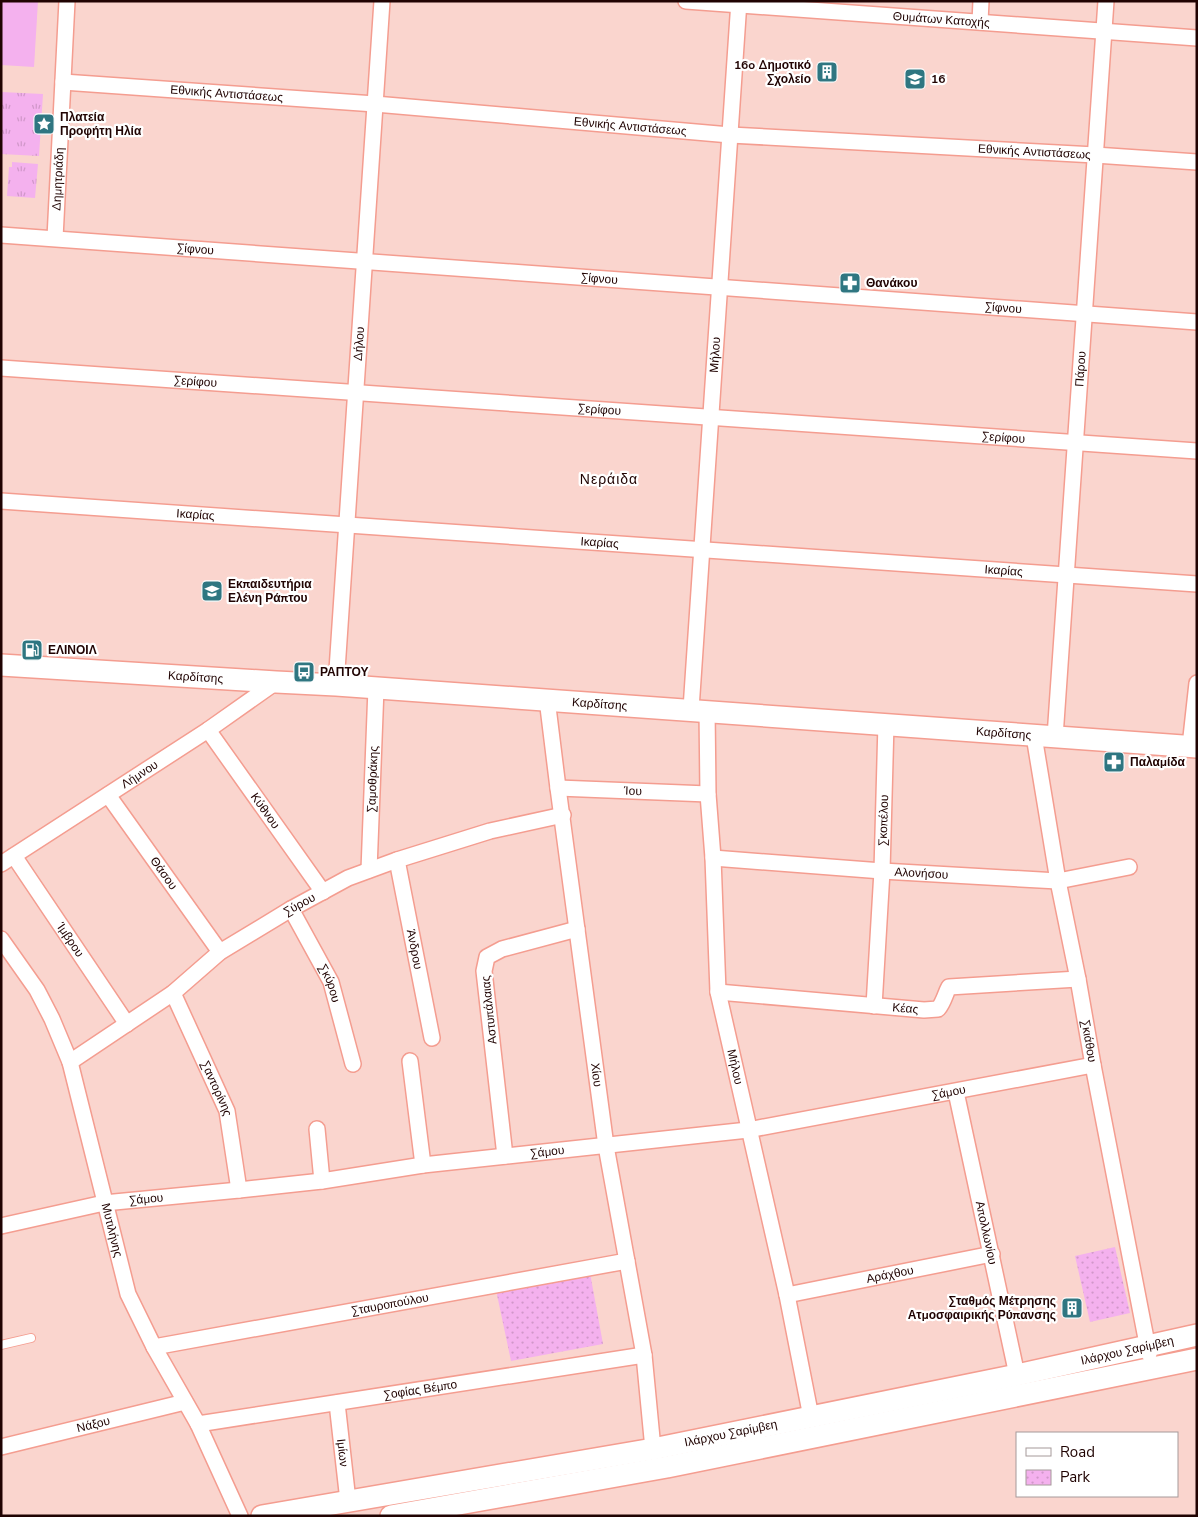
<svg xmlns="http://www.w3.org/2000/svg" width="1198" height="1517" font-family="'Nunito Sans',sans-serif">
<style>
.grass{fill:url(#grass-tufts)}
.park{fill:url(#park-dots)}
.pitch{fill:#f4b1ee}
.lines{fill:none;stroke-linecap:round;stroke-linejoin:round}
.service-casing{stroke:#f49d90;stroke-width:10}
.minor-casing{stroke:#f49d90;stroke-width:18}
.secondary-casing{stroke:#f49d90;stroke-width:24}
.service{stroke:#fff;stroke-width:8}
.minor{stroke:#fff;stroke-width:15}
.secondary{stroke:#fff;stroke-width:21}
.labels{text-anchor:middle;stroke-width:4.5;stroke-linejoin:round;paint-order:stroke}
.street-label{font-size:12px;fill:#200302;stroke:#fff}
.poi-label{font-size:12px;font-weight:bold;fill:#200302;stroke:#fff;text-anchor:start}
.neighbourhood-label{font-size:14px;letter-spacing:1px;fill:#200302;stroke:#fff}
</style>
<defs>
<pattern id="grass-tufts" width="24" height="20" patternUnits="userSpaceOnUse" patternTransform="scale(1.25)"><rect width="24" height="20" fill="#f4b1ee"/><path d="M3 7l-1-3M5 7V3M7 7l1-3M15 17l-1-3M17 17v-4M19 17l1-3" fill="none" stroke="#d197ca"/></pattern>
<pattern id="park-dots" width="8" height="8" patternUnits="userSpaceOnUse" patternTransform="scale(1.25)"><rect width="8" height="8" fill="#f4b1ee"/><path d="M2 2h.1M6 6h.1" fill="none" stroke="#d197ca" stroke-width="1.8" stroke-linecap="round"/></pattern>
</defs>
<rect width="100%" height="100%" fill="#fad5ce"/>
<!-- grass -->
<path class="grass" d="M 1,92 L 43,94 L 39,156 L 1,154 Z
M 12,162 L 38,164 L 35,198 L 7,196 L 9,167 L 12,167 Z"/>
<!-- park -->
<path class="park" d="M 1115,1247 L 1130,1313 L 1090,1322 L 1075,1256 Z
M 590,1273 L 603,1344 L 511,1361 L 496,1290 Z"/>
<!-- pitch -->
<path class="pitch" d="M 1,1 L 38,1 L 34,67 L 1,65 Z"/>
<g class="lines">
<!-- service casing -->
<g class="service-casing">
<path id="service" d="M 1,1345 L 31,1338"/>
</g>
<!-- minor casing -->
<g class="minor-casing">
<g id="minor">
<path id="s1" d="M 686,1 L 1197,38"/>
<path d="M 980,22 L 981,1"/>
<path id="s2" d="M 63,82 L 375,104 L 730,135 L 1095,155 L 1197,162"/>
<path id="s3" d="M 1,235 L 1197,322"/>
<path id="s4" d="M 55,238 L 67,1"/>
<path id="s5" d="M 1,368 L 1197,451"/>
<path id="s6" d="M 1,501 L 1197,584"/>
<path id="s7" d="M 336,685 L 382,1"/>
<path id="s8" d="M 547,699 L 558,788 L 606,1146 L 644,1355 L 653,1449"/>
<path id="s9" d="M 691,709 L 739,1"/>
<path id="s10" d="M 707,710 L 708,794 L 713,858 L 718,992 L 787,1295 L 811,1417"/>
<path id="s11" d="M 208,730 L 323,892"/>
<path id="s12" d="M 1034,736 L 1058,881 L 1078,979 L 1093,1065 L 1149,1354"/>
<path id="s13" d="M 1055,737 L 1106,1"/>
<path d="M 1190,746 L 1197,683"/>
<path id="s14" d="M 558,788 L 708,794"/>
<path id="s15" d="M 108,795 L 220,952"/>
<path id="s16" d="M 14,856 L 127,1024"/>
<path id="s17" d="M 713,858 L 882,871 L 1058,881 L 1129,867"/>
<path id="s18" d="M 397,860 L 432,1038"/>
<path id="s19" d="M 1,864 L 208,730 L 276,682"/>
<path id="s20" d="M 369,870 L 376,688"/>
<path id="s21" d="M 291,909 L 331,982 L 353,1064"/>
<path id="s22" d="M 1,939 L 37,990 L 52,1019 L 70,1062 L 128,1294 L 154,1347 L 198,1424 L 240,1516"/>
<path id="s23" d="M 718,992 L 924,1010 L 938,1009 C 944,1002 945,994 949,987 L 1078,979"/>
<path id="s24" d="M 173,993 L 227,1111 L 239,1190"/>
<path id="s25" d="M 874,1006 L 882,871 L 886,723"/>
<path d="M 410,1061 L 423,1165"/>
<path id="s26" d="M 70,1062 L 173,993 L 220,952 L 291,909 L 348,878 L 397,860 L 490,831 L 563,815"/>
<path id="s27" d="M 956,1092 L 1017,1375"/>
<path d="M 317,1129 L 322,1181"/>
<path d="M 505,1156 L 484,971 L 487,957 L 502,949 L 577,929"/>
<path id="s28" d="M 1,1226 L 104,1203 L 239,1190 L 322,1181 L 423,1165 L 748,1130 L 1093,1065"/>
<path id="s29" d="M 787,1295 L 992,1254"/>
<path id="s30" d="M 154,1347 L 627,1261"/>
<path id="s31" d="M 337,1403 L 348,1501"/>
<path id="s32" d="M 198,1424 L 644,1355"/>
<path id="s33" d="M 1,1447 L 185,1402"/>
</g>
</g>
<!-- secondary casing -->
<g class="secondary-casing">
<g id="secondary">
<path id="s34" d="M 1,665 L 276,682 L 336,685 L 1197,747"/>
<path id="s35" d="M 262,1516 L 653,1449 L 1017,1375 L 1197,1335"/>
<path d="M 391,1516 L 667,1467 L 1197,1359"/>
</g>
</g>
<!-- service -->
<use href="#service" class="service"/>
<!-- minor -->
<use href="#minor" class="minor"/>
<!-- secondary -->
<use href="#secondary" class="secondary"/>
</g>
<!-- icons -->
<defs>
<g id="building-square" transform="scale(1.125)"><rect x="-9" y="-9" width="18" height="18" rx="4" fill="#2f7681" stroke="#fff"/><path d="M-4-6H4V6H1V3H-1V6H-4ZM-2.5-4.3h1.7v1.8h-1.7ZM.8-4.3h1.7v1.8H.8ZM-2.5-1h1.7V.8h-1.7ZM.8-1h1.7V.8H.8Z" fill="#fff"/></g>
<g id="school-square" transform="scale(1.125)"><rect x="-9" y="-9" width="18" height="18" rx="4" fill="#2f7681" stroke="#fff"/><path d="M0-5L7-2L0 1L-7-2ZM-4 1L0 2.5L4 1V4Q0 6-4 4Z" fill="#fff"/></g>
<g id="sight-square" transform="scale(1.125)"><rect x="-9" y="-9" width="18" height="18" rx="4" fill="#2f7681" stroke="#fff"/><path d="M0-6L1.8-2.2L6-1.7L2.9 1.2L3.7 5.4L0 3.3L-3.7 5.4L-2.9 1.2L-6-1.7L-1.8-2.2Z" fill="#fff"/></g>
<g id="pharmacy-square" transform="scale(1.125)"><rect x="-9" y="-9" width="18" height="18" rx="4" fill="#2f7681" stroke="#fff"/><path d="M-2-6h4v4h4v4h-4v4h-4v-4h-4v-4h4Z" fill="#fff"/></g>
<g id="fuel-square" transform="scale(1.125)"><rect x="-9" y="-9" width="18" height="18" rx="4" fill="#2f7681" stroke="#fff"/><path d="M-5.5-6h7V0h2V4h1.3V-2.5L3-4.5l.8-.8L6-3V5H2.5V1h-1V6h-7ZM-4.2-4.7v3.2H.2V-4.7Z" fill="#fff"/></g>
<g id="bus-square" transform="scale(1.125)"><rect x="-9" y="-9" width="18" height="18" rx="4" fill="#2f7681" stroke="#fff"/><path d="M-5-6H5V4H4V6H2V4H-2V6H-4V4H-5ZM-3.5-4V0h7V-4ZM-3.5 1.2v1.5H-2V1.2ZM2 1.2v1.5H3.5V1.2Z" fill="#fff"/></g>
</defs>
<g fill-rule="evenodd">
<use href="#building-square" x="827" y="72"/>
<use href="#school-square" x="915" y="79"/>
<use href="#sight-square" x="44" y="124"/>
<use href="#pharmacy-square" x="850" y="283"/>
<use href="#school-square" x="212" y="591"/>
<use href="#fuel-square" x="32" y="650"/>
<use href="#bus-square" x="304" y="672"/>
<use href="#pharmacy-square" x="1114" y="762"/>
<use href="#building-square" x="1072" y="1308"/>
</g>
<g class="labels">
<!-- street labels -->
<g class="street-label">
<text dy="4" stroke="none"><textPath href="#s1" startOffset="256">Θυμάτων Κατοχής</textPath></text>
<text dy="4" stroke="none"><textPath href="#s2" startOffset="164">Εθνικής Αντιστάσεως</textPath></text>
<text dy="4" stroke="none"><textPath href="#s2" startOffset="569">Εθνικής Αντιστάσεως</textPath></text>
<text dy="4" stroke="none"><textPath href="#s2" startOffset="974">Εθνικής Αντιστάσεως</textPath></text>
<text dy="4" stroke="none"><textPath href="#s4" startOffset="59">Δημητριάδη</textPath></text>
<text dy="4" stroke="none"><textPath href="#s3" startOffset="195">Σίφνου</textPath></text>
<text dy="4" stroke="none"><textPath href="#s3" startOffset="600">Σίφνου</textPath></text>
<text dy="4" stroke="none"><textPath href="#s3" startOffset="1005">Σίφνου</textPath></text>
<text dy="4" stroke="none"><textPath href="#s7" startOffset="342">Δήλου</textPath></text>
<text dy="4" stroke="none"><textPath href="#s9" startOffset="355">Μήλου</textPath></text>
<text dy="4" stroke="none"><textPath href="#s13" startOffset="369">Πάρου</textPath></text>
<text dy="4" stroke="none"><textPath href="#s5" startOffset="195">Σερίφου</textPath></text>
<text dy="4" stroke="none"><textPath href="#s5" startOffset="600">Σερίφου</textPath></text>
<text dy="4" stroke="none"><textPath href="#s5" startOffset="1005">Σερίφου</textPath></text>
<text dy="4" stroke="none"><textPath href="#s6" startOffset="195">Ικαρίας</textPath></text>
<text dy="4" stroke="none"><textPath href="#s6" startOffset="600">Ικαρίας</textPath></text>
<text dy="4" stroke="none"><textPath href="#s6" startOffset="1005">Ικαρίας</textPath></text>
<text dy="4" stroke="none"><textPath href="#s34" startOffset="195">Καρδίτσης</textPath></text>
<text dy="4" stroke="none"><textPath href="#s34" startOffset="600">Καρδίτσης</textPath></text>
<text dy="4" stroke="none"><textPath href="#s34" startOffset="1005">Καρδίτσης</textPath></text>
<text dy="4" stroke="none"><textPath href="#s19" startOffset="165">Λήμνου</textPath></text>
<text dy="4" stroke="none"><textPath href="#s20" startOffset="91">Σαμοθράκης</textPath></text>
<text dy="4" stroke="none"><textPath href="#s14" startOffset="75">Ίου</textPath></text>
<text dy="4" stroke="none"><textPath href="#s11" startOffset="99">Κύθνου</textPath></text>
<text dy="4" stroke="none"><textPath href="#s25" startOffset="186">Σκοπέλου</textPath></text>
<text dy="4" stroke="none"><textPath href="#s15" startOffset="96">Θάσου</textPath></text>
<text dy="4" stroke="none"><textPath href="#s17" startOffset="209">Αλονήσου</textPath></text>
<text dy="4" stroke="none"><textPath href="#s26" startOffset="279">Σύρου</textPath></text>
<text dy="4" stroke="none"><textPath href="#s16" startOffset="101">Ίμβρου</textPath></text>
<text dy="4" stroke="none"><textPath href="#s18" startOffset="91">Άνδρου</textPath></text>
<text dy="4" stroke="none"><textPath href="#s21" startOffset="84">Σκύρου</textPath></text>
<text dy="4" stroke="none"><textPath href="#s23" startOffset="188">Κέας</textPath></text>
<text transform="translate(489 1010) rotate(-96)" y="4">Αστυπάλαιας</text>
<text dy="4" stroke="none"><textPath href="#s12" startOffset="310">Σκιάθου</textPath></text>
<text dy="4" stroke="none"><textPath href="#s10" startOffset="359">Μήλου</textPath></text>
<text dy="4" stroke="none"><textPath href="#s8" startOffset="379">Χίου</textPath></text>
<text dy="4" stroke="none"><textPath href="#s24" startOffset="105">Σαντορίνης</textPath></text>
<text dy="4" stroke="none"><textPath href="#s28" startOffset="958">Σάμου</textPath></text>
<text dy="4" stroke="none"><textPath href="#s28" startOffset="552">Σάμου</textPath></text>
<text dy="4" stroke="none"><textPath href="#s28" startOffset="148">Σάμου</textPath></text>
<text dy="4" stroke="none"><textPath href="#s22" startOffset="315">Μυτιλήνης</textPath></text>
<text dy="4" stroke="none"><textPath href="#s27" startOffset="144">Απολλωνίου</textPath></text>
<text dy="4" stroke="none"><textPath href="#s29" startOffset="105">Αράχθου</textPath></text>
<text dy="4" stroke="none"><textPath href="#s30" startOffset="240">Σταυροπούλου</textPath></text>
<text dy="4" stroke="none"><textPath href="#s35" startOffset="881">Ιλάρχου Σαρίμβεη</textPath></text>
<text dy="4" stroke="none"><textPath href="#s32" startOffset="225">Σοφίας Βέμπο</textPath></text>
<text dy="4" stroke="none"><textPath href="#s33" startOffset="95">Νάξου</textPath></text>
<text dy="4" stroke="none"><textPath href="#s35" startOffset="476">Ιλάρχου Σαρίμβεη</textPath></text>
<text dy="4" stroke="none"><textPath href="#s31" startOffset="50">Ιμίων</textPath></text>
</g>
<!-- poi labels -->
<g class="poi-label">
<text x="811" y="69" text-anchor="end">16o Δημοτικό<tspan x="811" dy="14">Σχολείο</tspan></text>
<text x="931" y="83">16</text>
<text x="60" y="121">Πλατεία<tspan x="60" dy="14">Προφήτη Ηλία</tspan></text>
<text x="866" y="287">Θανάκου</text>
<text x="228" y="588">Εκπαιδευτήρια<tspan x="228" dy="14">Ελένη Ράπτου</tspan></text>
<text x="48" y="654">ΕΛΙΝΟΙΛ</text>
<text x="320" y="676">ΡΑΠΤΟΥ</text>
<text x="1130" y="766">Παλαμίδα</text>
<text x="1056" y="1305" text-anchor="end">Σταθμός Μέτρησης<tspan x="1056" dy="14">Ατμοσφαιρικής Ρύπανσης</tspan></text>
</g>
<!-- neighbourhood labels -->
<g class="neighbourhood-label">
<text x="609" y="484">Νεράιδα</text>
</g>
</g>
<!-- border -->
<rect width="1198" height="1517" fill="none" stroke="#200302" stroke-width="5"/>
<!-- legend -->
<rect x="1016" y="1432" width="162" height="65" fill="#ffffff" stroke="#a69a9a"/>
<rect x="1026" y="1448" width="25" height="8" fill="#ffffff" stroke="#a69a9a"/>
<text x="1060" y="1457" font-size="15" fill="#200302">Road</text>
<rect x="1026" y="1470" width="25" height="15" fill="url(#park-dots)" stroke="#a69a9a"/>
<text x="1060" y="1482" font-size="15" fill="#200302">Park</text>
</svg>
